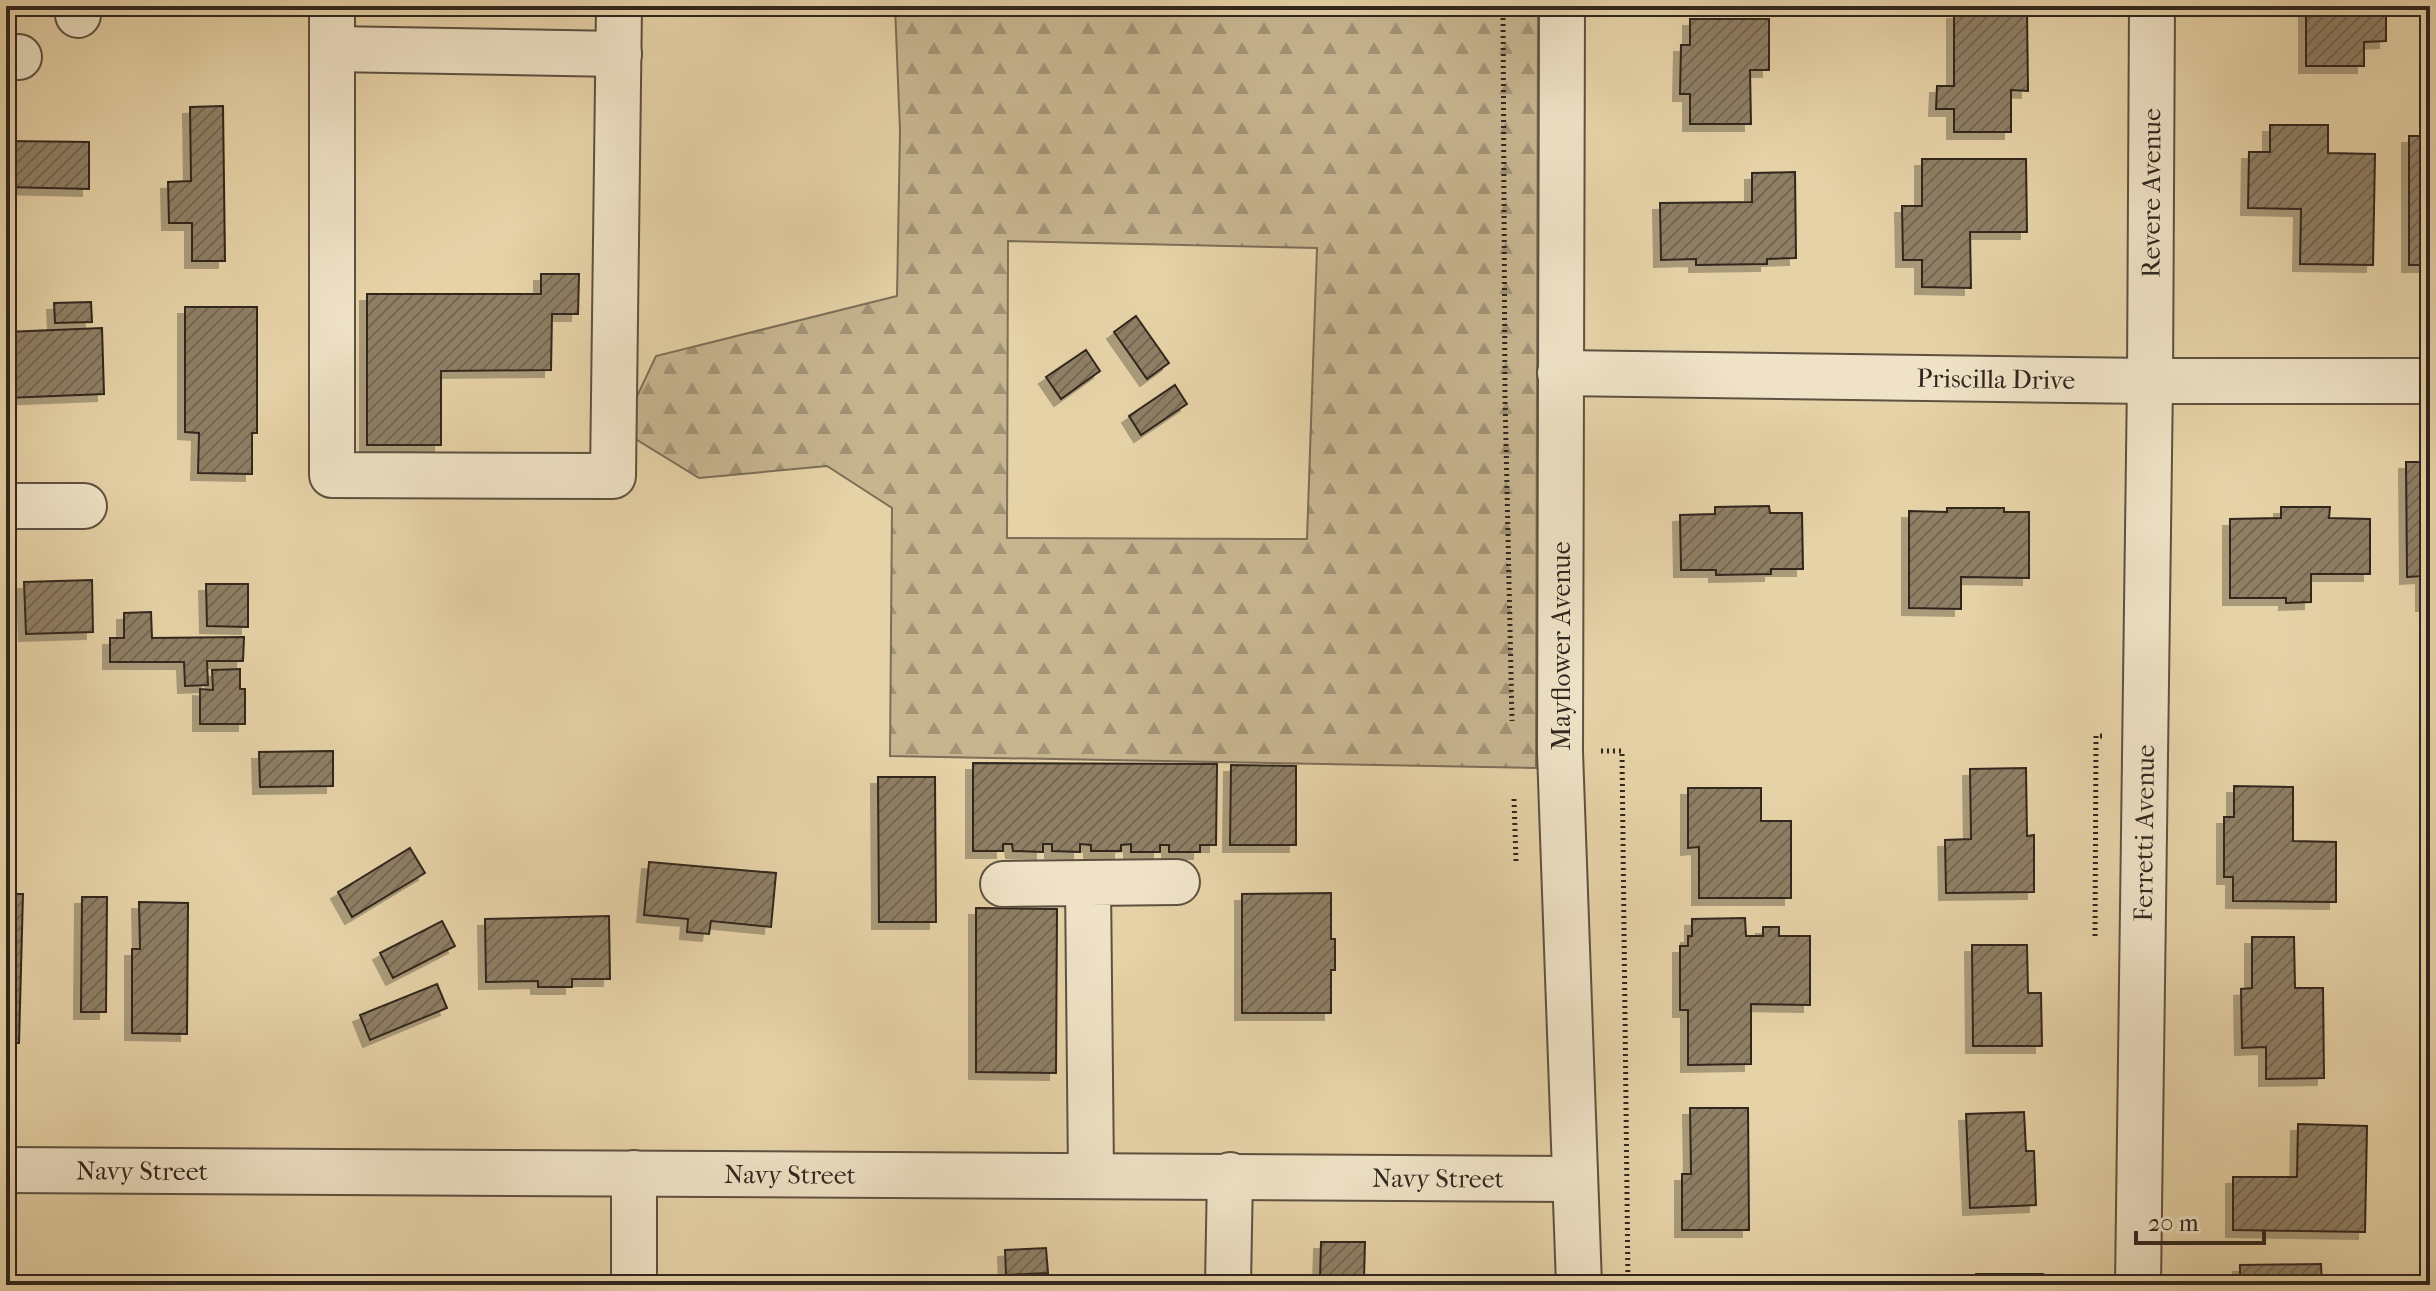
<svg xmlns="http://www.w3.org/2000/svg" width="2436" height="1291" font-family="'IM FELL French Canon',serif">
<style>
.forest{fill:url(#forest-firs);stroke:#7c6e57;stroke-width:2;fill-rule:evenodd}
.building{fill:url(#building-hatch);stroke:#30261e;stroke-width:2;filter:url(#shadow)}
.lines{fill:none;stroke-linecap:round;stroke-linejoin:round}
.minor-casing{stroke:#5e5140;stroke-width:48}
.path{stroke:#30261e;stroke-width:5;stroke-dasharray:2 4;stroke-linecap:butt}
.minor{stroke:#efe2c6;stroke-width:44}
.labels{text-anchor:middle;stroke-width:6;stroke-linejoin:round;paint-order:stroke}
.street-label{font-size:26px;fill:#30261e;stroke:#efe2c6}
</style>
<defs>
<pattern id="forest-firs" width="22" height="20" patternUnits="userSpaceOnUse" patternTransform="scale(2)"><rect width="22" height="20" fill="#c7b590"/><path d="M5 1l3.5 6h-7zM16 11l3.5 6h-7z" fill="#a29375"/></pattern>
<pattern id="building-hatch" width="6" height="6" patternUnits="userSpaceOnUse" patternTransform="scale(2)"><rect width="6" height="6" fill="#8f7f65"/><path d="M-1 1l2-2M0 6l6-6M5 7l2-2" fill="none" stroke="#756853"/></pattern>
<filter id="shadow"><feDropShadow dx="-7" dy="7" stdDeviation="0" flood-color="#0004"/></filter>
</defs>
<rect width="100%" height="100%" fill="#e6d2a7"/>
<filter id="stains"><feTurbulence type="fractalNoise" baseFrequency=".0025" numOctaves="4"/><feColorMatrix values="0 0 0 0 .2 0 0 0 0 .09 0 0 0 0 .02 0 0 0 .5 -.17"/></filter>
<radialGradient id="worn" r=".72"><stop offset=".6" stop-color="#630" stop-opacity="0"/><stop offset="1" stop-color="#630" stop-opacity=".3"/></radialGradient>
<!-- forest -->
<path class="forest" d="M 895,6 L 1538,6 L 1536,768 L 890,756 L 892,508 L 827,466 L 699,478 L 621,430 L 656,356 L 897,296 L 900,131 ZM 1008,241 L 1317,248 L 1307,539 L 1007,538 Z"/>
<!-- building -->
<path class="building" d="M 2306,6 L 2386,6 L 2386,41 L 2364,42 L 2364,66 L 2306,66 Z
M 1954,12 L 2027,12 L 2028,91 L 2011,90 L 2011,132 L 1954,132 L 1954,109 L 1936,109 L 1937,86 L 1954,86 Z
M 1690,19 L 1769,19 L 1769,70 L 1750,70 L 1751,124 L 1690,124 L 1690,94 L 1680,94 L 1681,45 L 1690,45 Z
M 223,106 L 225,261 L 192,261 L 192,223 L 169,223 L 168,182 L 191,181 L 190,107 Z
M 2270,125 L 2328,125 L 2328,153 L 2375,154 L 2373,265 L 2300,264 L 2301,209 L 2248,208 L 2249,152 L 2270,152 Z
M 2409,136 L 2430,136 L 2430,265 L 2409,265 Z
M 7,141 L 89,142 L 89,189 L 6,187 Z
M 1922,159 L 2026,159 L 2027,232 L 1970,232 L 1971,288 L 1922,287 L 1922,260 L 1903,260 L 1902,206 L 1922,206 Z
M 1795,172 L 1796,258 L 1767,259 L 1767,264 L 1696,265 L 1696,259 L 1661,260 L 1660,203 L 1752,202 L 1752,173 Z
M 541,274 L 579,274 L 578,314 L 552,314 L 551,370 L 441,371 L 441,445 L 367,445 L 367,294 L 541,294 Z
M 91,302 L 92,322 L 55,323 L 54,303 Z
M 185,307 L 257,307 L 257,433 L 252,433 L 252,474 L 198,473 L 199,433 L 185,432 Z
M 1136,316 L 1169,363 L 1147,379 L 1114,332 Z
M 102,328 L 104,394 L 6,398 L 6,332 Z
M 1086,350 L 1100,371 L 1061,399 L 1046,377 Z
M 1175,385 L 1187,404 L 1141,435 L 1129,416 Z
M 2406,462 L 2430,462 L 2430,604 L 2423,604 L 2423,576 L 2407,577 Z
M 1769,506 L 1770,513 L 1802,513 L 1803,569 L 1771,569 L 1771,574 L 1716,575 L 1716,570 L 1681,570 L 1680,515 L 1715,514 L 1715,507 Z
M 2281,507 L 2330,507 L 2329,518 L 2370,519 L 2370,574 L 2311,574 L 2311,602 L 2286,603 L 2286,598 L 2230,598 L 2230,519 L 2281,518 Z
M 1947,508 L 2004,508 L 2004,512 L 2029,512 L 2029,578 L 1961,577 L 1961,609 L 1909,608 L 1909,511 L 1947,512 Z
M 92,580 L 93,632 L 26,634 L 24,582 Z
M 206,584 L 248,584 L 248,627 L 207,626 Z
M 151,612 L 152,638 L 244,637 L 243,661 L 207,661 L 208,685 L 185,686 L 184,662 L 110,662 L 110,638 L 124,638 L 124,613 Z
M 240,669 L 240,689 L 245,689 L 245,724 L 200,724 L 200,689 L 213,690 L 212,670 Z
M 333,751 L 333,786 L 260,787 L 259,752 Z
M 973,763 L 1217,764 L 1216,845 L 1200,845 L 1200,852 L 1169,852 L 1169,845 L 1160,845 L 1160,852 L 1131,852 L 1131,844 L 1121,845 L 1121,851 L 1091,851 L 1091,845 L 1080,844 L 1080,852 L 1052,851 L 1052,844 L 1043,844 L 1043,852 L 1013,851 L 1012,844 L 1003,844 L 1003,851 L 973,851 Z
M 1231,765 L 1296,766 L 1296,845 L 1230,845 Z
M 2026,768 L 2027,836 L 2034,835 L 2034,892 L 1946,893 L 1945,840 L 1971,839 L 1970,769 Z
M 878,777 L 935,777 L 936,922 L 879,922 Z
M 2234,786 L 2293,787 L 2293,841 L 2336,842 L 2336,902 L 2233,901 L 2233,877 L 2224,877 L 2224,817 L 2234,817 Z
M 1688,788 L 1761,788 L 1761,821 L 1791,821 L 1791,898 L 1699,898 L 1699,847 L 1688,848 Z
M 410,848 L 425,873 L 352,917 L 338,892 Z
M 649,862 L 776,873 L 771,927 L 711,921 L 709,934 L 687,932 L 688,919 L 644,915 Z
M 1331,893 L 1331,939 L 1335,939 L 1335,970 L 1331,970 L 1331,1013 L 1242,1013 L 1242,894 Z
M 6,894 L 23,894 L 19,1043 L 6,1043 Z
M 82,897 L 107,897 L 106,1012 L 81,1012 Z
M 139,902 L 188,903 L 187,1034 L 132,1033 L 132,949 L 140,949 Z
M 976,908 L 1057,909 L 1056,1073 L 976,1072 Z
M 609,916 L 610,979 L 572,979 L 572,987 L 538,987 L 538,981 L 486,982 L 485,919 Z
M 1745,918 L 1746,936 L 1763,936 L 1763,927 L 1779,927 L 1779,936 L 1810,936 L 1810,1005 L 1751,1004 L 1751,1064 L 1688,1065 L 1688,1010 L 1680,1010 L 1680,946 L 1688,946 L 1688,936 L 1692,936 L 1692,919 Z
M 442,921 L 455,946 L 393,978 L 380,953 Z
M 2252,937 L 2294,937 L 2295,988 L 2323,988 L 2324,1078 L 2266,1079 L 2266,1047 L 2242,1048 L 2241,989 L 2252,988 Z
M 1972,945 L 2027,945 L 2028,993 L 2041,993 L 2042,1046 L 1973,1046 Z
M 437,984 L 447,1008 L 370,1040 L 360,1015 Z
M 1690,1108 L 1748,1108 L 1749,1230 L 1682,1230 L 1682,1174 L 1691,1174 Z
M 2024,1112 L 2026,1151 L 2034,1151 L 2036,1205 L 1970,1208 L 1966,1114 Z
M 2298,1124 L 2367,1126 L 2365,1232 L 2233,1230 L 2233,1177 L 2297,1177 Z
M 1321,1242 L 1365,1242 L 1364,1278 L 1382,1279 L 1382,1285 L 1314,1285 L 1314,1278 L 1320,1278 Z
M 1046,1248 L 1048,1273 L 1006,1275 L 1005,1250 Z
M 2321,1264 L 2322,1285 L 2240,1285 L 2240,1265 Z
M 1976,1274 L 2043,1274 L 2043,1285 L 1976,1285 Z
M 523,1280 L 523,1285 L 378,1285 L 378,1281 Z
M 1034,1281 L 1117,1281 L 1117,1285 L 1034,1285 Z
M 764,1283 L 891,1283 L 891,1285 Z"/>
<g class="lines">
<!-- minor casing -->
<g class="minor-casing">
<g id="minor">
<path d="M 332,6 L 332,475 L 613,476 L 619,6"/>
<path d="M 1562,6 L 1560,752 L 1579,1285"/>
<path d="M 78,15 L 79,6"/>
<path d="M 332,49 L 619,54"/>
<path d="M 6,57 L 19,57"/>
<path id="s1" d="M 1560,373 L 2150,381 L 2430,381"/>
<path d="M 6,506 L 84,506"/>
<path d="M 1003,884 L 1088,883"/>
<path id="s2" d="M 6,1170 L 1574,1179"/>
<path d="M 1091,1174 L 1088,883 L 1177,882"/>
<path d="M 634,1285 L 634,1173"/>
<path d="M 1228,1285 L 1230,1175"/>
<path id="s3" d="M 2138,1285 L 2150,381 L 2152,6"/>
</g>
</g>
<!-- path -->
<path class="path" d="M 1503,6 L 1505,397 L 1512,721
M 1601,751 L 1622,751 L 1628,1285
M 1514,799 L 1516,861
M 2095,936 L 2096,736 L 2102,736"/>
<!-- minor -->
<use href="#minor" class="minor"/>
</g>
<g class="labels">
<!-- street labels -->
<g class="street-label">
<text dy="9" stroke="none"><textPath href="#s3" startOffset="1092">Revere Avenue</textPath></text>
<text dy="9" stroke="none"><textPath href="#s1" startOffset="436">Priscilla Drive</textPath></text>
<text transform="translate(1561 646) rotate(-90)" y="9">Mayflower Avenue</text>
<text dy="9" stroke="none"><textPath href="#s3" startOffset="452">Ferretti Avenue</textPath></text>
<text dy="9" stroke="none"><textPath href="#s2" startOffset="136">Navy Street</textPath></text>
<text dy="9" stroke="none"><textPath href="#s2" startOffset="784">Navy Street</textPath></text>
<text dy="9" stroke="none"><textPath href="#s2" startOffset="1432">Navy Street</textPath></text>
</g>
</g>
<!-- margin -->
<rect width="2436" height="1291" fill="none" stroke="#e6d2a7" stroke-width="32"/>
<rect x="8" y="8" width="2420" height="1275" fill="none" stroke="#30261e" stroke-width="4"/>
<rect x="16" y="16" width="2404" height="1259" fill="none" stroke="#30261e" stroke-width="2"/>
<!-- scale -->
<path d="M2136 1231v12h128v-12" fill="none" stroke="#30261e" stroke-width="4"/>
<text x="2148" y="1231" font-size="24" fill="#30261e" stroke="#efe2c6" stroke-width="6" paint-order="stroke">20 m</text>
<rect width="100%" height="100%" filter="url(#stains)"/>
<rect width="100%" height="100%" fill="url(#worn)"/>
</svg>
